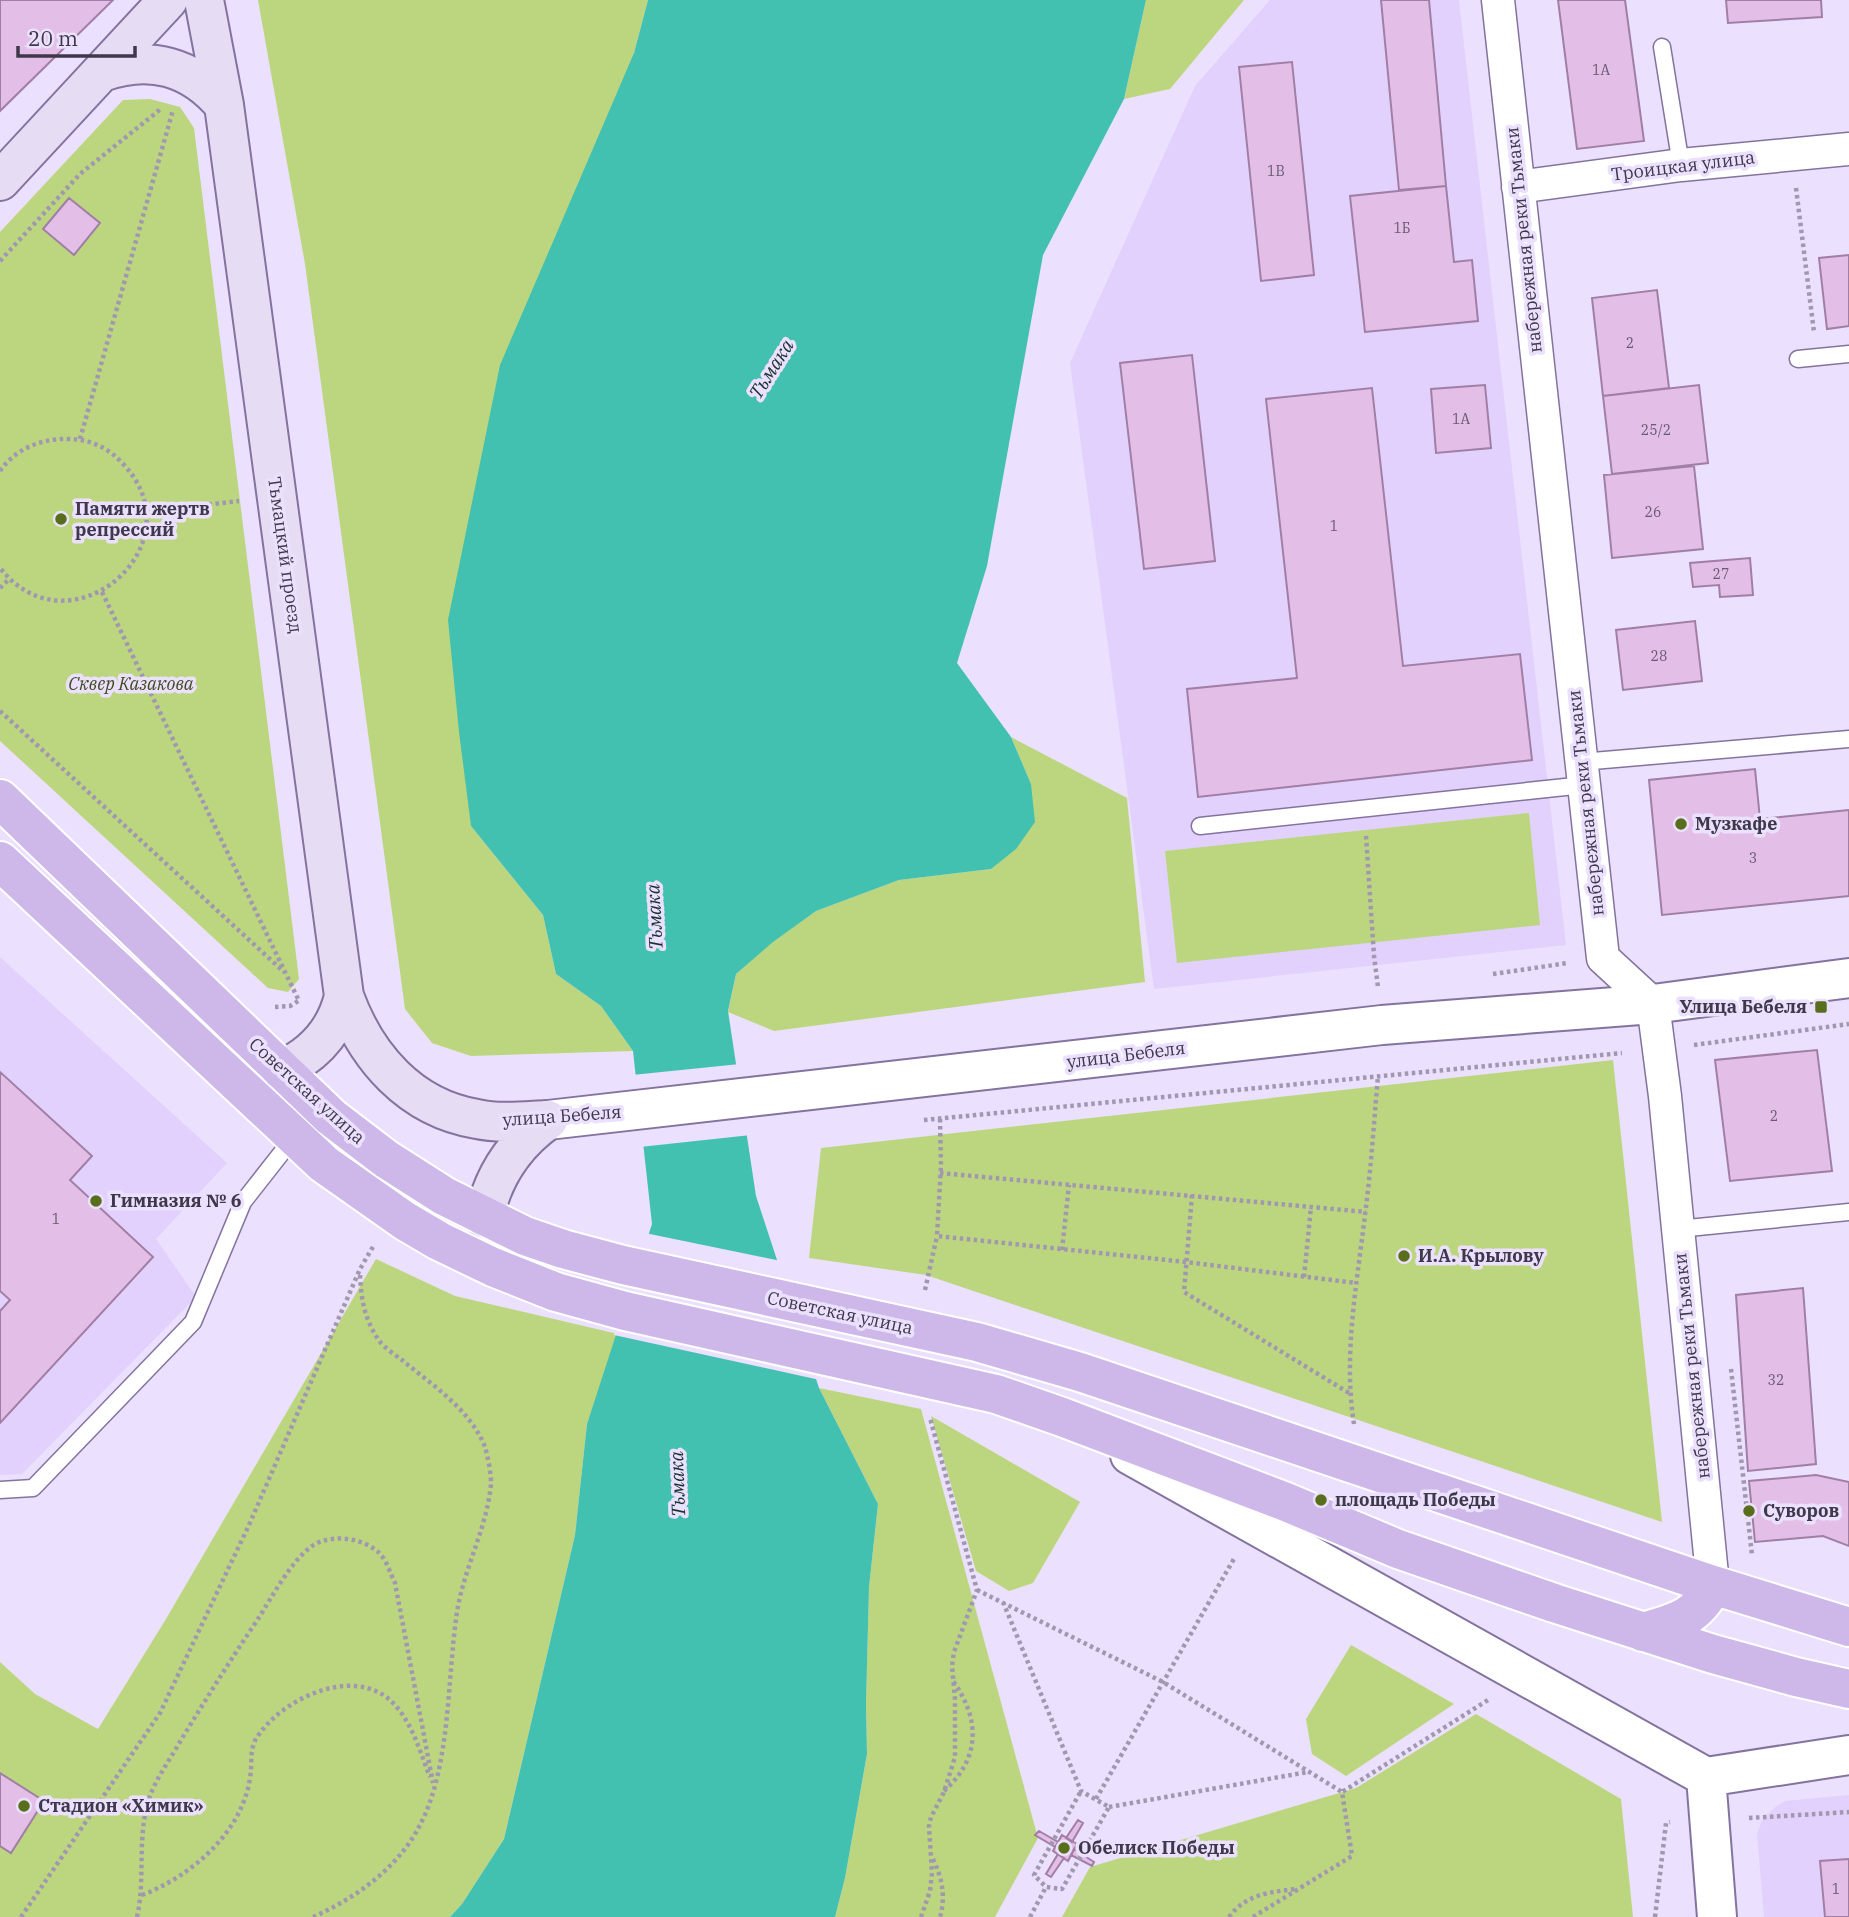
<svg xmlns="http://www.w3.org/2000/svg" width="1849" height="1917" font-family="'IBM Plex Serif',serif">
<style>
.built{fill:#e2d1fd}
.green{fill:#bcd680}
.water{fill:#43c1b0}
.pier{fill:#ebe0fd}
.building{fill:#e3bfe7;stroke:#a17fa5;stroke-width:2}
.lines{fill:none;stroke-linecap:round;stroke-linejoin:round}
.service-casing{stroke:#84739e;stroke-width:19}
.minor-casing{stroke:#84739e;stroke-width:35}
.tertiary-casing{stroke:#84739e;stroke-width:42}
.secondary-casing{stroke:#84739e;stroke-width:42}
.primary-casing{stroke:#fff;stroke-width:42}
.path{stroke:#a198b0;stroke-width:4.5;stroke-dasharray:3.5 3.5;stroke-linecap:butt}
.service{stroke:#fff;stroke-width:16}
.minor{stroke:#fff;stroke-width:32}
.tertiary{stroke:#fff;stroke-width:38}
.secondary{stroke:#e6dcf4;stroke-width:38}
.primary{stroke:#cdb8e9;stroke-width:38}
.poi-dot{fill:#596e1d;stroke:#ebe0fd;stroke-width:2.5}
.labels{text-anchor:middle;stroke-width:7;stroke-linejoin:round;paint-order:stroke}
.number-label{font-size:14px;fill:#685a72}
.street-label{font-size:18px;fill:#3f384b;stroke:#ebe0fd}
.poi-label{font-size:18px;font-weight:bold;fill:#3f384b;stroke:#ebe0fd;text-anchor:start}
.park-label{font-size:18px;font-style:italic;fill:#414d21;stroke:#ebe0fd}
.water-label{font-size:19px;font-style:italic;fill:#18332f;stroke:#ebe0fd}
</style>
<rect width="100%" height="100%" fill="#ebe0fd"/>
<!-- built -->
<path class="built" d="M 1270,0 L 1459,0 L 1566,945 L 1154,989 L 1070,363 L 1195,86 Z
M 0,957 L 227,1163 L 156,1239 L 196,1297 L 22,1474 L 0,1475 Z
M 1849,1795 L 1849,1917 L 1764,1917 L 1757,1834 L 1762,1820 L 1774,1808 L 1785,1801 Z"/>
<!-- green -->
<path class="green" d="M 258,0 L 648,0 L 634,53 L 471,826 L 543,915 L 556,974 L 601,1006 L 633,1051 L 471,1056 L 432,1043 L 405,1009 L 305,264 Z
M 1146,0 L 1244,0 L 1170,89 L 1124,99 Z
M 150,99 L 180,107 L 194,128 L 299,979 L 288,992 L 268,988 L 0,741 L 0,232 L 123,100 Z
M 1011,737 L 1127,798 L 1145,982 L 774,1031 L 728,1012 L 736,974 L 772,942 L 816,911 L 899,880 L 991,869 L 1031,784 Z
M 1529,813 L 1540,925 L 1177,963 L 1165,851 Z
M 1613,1060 L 1662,1522 L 926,1275 L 809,1258 L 821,1148 Z
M 376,1259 L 455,1296 L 618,1334 L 587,1424 L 575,1535 L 504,1839 L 462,1904 L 450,1917 L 0,1917 L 0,1662 L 35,1694 L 98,1729 L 166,1619 Z
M 819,1388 L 921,1409 L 1038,1838 L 995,1917 L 835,1917 L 845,1878 L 867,1754 L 866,1705 L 869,1587 L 878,1504 Z
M 931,1416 L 1080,1502 L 1033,1583 L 1009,1591 L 976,1571 Z
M 1351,1645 L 1454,1704 L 1346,1776 L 1312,1754 L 1306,1719 Z
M 1476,1714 L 1621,1799 L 1633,1917 L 1062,1917 L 1090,1867 L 1356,1788 Z"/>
<!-- water -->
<path class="water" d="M 648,0 L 1146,0 L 1124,99 L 1043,255 L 987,566 L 957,663 L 1011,737 L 1031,784 L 1035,822 L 1016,849 L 991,869 L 899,880 L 816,911 L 773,942 L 736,974 L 728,1011 L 756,1196 L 819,1388 L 878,1504 L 869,1587 L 866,1705 L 867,1754 L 845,1878 L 835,1917 L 450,1917 L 462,1904 L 504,1839 L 575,1535 L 587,1424 L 652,1224 L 633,1051 L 601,1006 L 556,974 L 543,915 L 471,826 L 459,732 L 448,620 L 500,365 L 634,53 Z"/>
<!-- pier -->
<path class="pier" d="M 740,1064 L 751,1135 L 640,1147 L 632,1075 Z
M 645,1233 L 781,1261 L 820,1380 L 614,1335 Z"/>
<!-- building -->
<path class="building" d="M 0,0 L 113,0 L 0,111 Z
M 1381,0 L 1429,0 L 1446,186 L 1399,190 Z
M 1558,0 L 1625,0 L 1644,141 L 1577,149 Z
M 1726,0 L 1821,0 L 1822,17 L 1728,23 Z
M 1292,62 L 1314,275 L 1261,281 L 1239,67 Z
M 1446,186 L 1454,262 L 1472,260 L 1478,321 L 1365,332 L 1350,196 Z
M 69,198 L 100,223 L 74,255 L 43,229 Z
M 1849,255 L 1849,326 L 1827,329 L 1819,258 Z
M 1657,290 L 1669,388 L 1603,396 L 1592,298 Z
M 1192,355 L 1215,561 L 1144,569 L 1120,363 Z
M 1485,385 L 1491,448 L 1436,453 L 1431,389 Z
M 1699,385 L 1708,463 L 1612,474 L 1603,396 Z
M 1372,388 L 1403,666 L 1520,654 L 1532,760 L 1198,797 L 1187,689 L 1297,678 L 1266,399 Z
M 1694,466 L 1703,549 L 1612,558 L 1604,475 Z
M 1750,558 L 1753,595 L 1720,597 L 1719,585 L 1693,587 L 1690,563 Z
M 1695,621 L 1702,681 L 1623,690 L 1616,630 Z
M 1755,769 L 1760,819 L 1849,810 L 1849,896 L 1662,915 L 1649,780 Z
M 1817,1050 L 1832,1171 L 1730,1181 L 1715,1060 Z
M 0,1072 L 92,1156 L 70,1180 L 153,1257 L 0,1423 L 0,1311 L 10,1300 L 0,1291 Z
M 1803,1288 L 1816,1464 L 1748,1471 L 1736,1295 Z
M 1816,1475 L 1849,1482 L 1849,1546 L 1823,1536 L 1755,1542 L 1749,1481 Z
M 0,1773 L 44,1801 L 11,1853 L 0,1846 Z
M 1078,1820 L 1083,1823 L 1072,1842 L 1066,1838 Z
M 1039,1831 L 1058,1842 L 1055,1847 L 1035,1835 Z
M 1062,1835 L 1077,1844 L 1068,1861 L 1053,1851 Z
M 1074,1849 L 1094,1862 L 1092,1866 L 1071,1855 Z
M 1058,1854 L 1064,1858 L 1051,1877 L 1046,1874 Z
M 1849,1859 L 1849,1917 L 1825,1917 L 1820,1861 Z"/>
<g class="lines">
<!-- service casing -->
<g class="service-casing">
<path id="service" d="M 1662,47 L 1681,165
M 1798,359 L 1849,354
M 1581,762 L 1849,739
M 1200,826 L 1584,785
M 1678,1229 L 1849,1212
M 0,1490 L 33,1488 L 193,1322 L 243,1202 L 294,1137"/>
</g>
<!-- minor casing -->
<g class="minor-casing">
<path id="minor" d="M 1498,0 L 1603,958 L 1653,1004 L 1665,1096 L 1713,1585
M 1518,187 L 1681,165 L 1849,149"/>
</g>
<!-- tertiary casing -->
<g class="tertiary-casing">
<path id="tertiary" d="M 548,1120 L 1382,1025 L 1653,1004 L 1849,978
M 1130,1455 L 1706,1777
M 1706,1777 L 1849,1755
M 1706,1777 L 1717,1917"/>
</g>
<!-- secondary casing -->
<g class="secondary-casing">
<path id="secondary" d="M 204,0 L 224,105 L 344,996 C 366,1057 410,1108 477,1119 C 500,1124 524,1121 548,1120
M 102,72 C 150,55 191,66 224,105
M 0,181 L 168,0
M 281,1070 C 314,1055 336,1031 344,996
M 484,1217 C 493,1176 514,1144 548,1120"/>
</g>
<!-- primary casing -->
<g class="primary-casing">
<path id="primary" d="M 0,799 L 331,1117 L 386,1159 L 444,1196 L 525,1236 L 563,1249 L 623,1265 L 977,1342 L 1080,1372 L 1713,1585 L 1849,1627
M 0,861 L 324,1164 L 405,1221 L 439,1241 L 493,1267 L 556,1292 L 625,1311 L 996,1394 L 1062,1417 L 1286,1502 L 1398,1549 L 1554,1603 L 1713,1654 L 1796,1677 L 1849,1689
M 1643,1632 C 1677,1622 1697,1618 1713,1585"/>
</g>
<!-- path -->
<path class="path" d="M 1796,188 L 1814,332
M 0,261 L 80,174 L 162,108
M 80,439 L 173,110
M 0,471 C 16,448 43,438 69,439 C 92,439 110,449 125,466 C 198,547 69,656 0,568
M 146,512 L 239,501
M 0,588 L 9,579
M 102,592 L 299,1001
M 0,711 L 284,972
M 1366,836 L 1374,956 L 1378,987
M 1493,974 L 1568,963
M 275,1007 L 290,1006 L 300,1000
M 1694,1045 L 1849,1024
M 940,1119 L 941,1166 L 937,1236 L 1186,1262 L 1356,1283
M 924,1120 L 1622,1053
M 940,1173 L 1366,1212
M 1192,1195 L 1184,1292 L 1349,1393
M 1062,1250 L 1069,1185
M 1304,1277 L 1311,1207
M 925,1290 L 937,1236
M 1731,1369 L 1752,1555
M 1354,1424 C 1343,1356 1357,1283 1365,1215 C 1371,1169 1374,1122 1378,1076
M 977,1590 L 1163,1682 L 1342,1792
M 1003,1602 L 1081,1791 L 1109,1807 L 1062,1889 L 1046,1887 L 1034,1875 L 1081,1791
M 944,1791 C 980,1759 981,1720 953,1681
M 1096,1799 L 1235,1557
M 1109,1807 L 1308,1772
M 1749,1818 L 1849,1812
M 933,1859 C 942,1878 946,1896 940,1917
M 142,1895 C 190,1877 242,1833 250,1778 C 253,1761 248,1747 260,1733 C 287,1696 358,1664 395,1705 C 413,1725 420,1752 430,1777
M 21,1917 L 160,1713 L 249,1525 L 360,1269 L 374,1245
M 137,1917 C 146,1877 136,1836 150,1796 C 157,1777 171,1758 181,1740 C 206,1699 231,1659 258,1619 C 272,1597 291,1561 312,1546 C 330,1534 360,1537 377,1551 C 386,1558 390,1573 395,1583 L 433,1783
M 313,1917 C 356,1898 398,1868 420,1825 C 451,1766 447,1678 457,1612 C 464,1568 487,1528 491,1484 C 491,1473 488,1457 485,1447 C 470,1409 432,1385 402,1360 C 394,1354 383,1347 378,1339 C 364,1318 361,1298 360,1274
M 921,1917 L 930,1891 L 932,1873 L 929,1826 L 931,1817 L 944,1792 L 955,1757 L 955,1699 L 952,1666 L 954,1652 L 977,1590 L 930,1418
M 1030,1917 L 1046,1887
M 1229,1917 C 1246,1894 1270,1892 1296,1889
M 1253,1917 L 1352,1856 L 1342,1792 L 1488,1700
M 1655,1917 L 1666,1823 L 1670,1822"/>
<!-- service -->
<use href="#service" class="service"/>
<!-- minor -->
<use href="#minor" class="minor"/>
<!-- tertiary -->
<use href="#tertiary" class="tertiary"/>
<!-- secondary -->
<use href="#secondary" class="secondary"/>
<!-- primary -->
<use href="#primary" class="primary"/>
</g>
<!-- markers -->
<g class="poi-dot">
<circle cx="61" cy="519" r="7"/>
<circle cx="1681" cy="824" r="7"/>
<rect x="1814" y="1000" width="14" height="14" rx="3.5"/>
<circle cx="96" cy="1201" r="7"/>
<circle cx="1404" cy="1256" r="7"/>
<circle cx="1321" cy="1500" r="7"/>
<circle cx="1749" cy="1511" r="7"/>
<circle cx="24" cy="1806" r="7"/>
<circle cx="1064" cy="1848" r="7"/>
</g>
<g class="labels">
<!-- number labels -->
<g class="number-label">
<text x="1601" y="75">1А</text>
<text x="1276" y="176">1В</text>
<text x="1402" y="233">1Б</text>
<text x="1630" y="348">2</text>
<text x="1461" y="424">1А</text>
<text x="1656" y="435">25/2</text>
<text x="1653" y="517">26</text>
<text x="1334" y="531">1</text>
<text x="1721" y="579">27</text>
<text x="1659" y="661">28</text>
<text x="1753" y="863">3</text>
<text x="1774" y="1121">2</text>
<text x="56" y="1224">1</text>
<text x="1776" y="1385">32</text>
<text x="1836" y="1894">1</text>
</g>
<!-- street labels -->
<g class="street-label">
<text transform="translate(1683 166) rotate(-7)" y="6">Троицкая улица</text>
<text transform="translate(1524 240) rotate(-96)" y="6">набережная реки Тьмаки</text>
<text transform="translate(285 555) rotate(82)" y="6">Тьмацкий проезд</text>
<text transform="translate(1586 803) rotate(-96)" y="6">набережная реки Тьмаки</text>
<text transform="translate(1126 1055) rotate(-7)" y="6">улица Бебеля</text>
<text transform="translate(307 1091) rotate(42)" y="6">Советская улица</text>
<text transform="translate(562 1116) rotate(-4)" y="6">улица Бебеля</text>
<text transform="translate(840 1313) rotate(12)" y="6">Советская улица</text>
<text transform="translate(1692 1366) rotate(-96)" y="6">набережная реки Тьмаки</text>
</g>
<!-- poi labels -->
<g class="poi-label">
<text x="75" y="515">Памяти жертв<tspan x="75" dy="21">репрессий</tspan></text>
<text x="1695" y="830">Музкафе</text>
<text x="1807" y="1013" text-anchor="end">Улица Бебеля</text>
<text x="110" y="1207">Гимназия № 6</text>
<text x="1418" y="1262">И.А. Крылову</text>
<text x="1335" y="1506">площадь Победы</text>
<text x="1763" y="1517">Суворов</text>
<text x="38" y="1812">Стадион «Химик»</text>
<text x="1078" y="1854">Обелиск Победы</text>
</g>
<!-- park labels -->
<g class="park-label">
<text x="131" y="690">Сквер Казакова</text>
</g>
<!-- water labels -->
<g class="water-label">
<text transform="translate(771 369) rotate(-58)" y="7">Тьмака</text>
<text transform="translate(654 917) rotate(-93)" y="7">Тьмака</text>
<text transform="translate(677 1484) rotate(-92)" y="7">Тьмака</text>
</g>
</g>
<!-- scale -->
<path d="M18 46v10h117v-10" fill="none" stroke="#3f384b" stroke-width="3.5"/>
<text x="28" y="46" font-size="21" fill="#3f384b" stroke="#ebe0fd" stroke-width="5" paint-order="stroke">20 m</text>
</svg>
